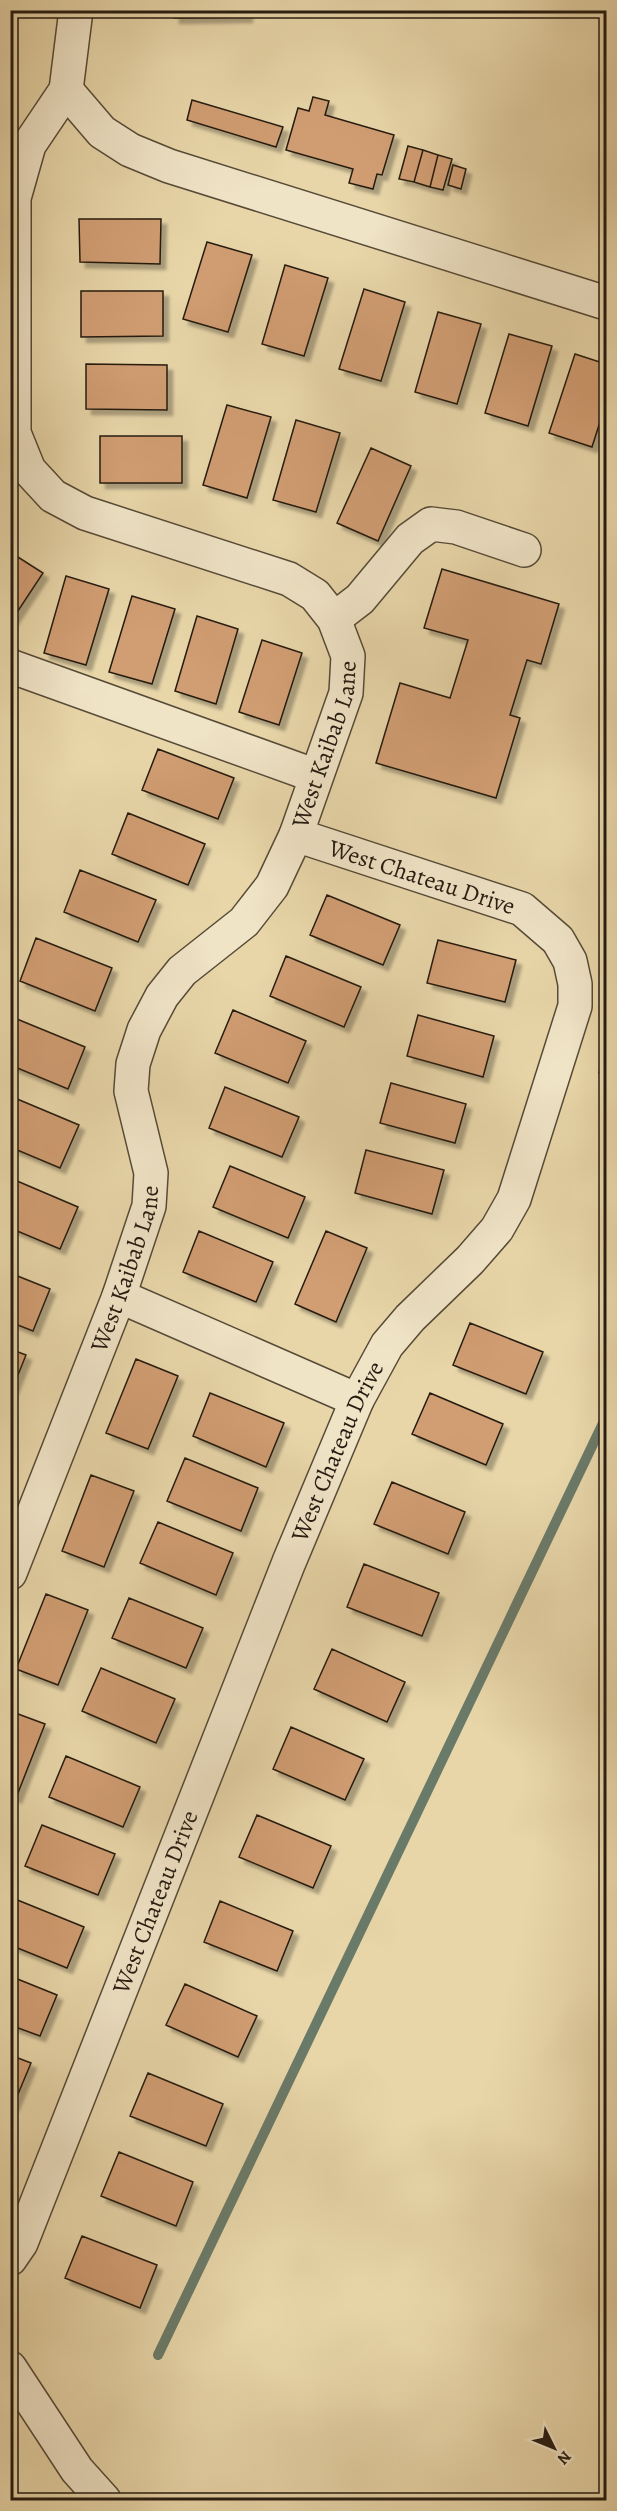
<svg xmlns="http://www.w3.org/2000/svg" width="617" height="2511" font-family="Alegreya,serif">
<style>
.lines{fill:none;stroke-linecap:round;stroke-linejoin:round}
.stream{stroke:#6a7a69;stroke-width:10}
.building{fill:#d19d73;stroke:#251b11;stroke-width:1.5;filter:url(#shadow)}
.minor-casing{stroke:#564a37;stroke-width:36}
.minor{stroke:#f0e4c7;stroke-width:33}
.labels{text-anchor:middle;stroke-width:4.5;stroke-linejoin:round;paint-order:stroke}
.street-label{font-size:24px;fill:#251b11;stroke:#f0e4c7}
</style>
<defs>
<filter id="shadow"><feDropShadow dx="5.5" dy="5.5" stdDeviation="1.5" flood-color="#0004"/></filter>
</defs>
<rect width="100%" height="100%" fill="#e8d6a9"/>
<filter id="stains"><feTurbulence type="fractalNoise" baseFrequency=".00333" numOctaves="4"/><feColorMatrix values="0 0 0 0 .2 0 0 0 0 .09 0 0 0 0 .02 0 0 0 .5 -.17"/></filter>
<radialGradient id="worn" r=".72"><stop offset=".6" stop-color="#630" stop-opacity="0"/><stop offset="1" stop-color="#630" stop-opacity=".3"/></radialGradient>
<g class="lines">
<!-- stream -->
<path class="stream" d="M 158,2355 L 606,1417"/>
</g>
<!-- building -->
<path class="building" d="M 174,10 L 247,10 L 247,17 L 174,18 Z
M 599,10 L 606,10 L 606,56 L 603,56 Z
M 313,97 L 329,101 L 325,115 L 394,135 L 382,175 L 377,174 L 373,189 L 349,183 L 353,169 L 286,150 L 298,108 L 309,111 Z
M 192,100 L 283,127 L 276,147 L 187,120 Z
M 408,146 L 423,150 L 414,182 L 399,179 Z
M 423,150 L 438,155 L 430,187 L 414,182 Z
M 438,155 L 452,159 L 443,190 L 430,187 Z
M 453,165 L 466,169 L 461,189 L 448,185 Z
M 79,219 L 161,219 L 160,264 L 80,262 Z
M 207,242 L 252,255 L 228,332 L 183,319 Z
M 285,265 L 328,278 L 304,356 L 262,344 Z
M 364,289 L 405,302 L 381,381 L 339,369 Z
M 81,291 L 163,291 L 163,336 L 81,337 Z
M 438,312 L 481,324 L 457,404 L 415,392 Z
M 509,334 L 552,346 L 528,426 L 485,413 Z
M 575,354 L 606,364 L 606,403 L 592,447 L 549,433 Z
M 86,364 L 167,365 L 167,410 L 86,409 Z
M 227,405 L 271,417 L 247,498 L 203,485 Z
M 296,420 L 340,433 L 316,512 L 273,500 Z
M 100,436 L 182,436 L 182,483 L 100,483 Z
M 371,448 L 411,466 L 378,541 L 337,523 Z
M 10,552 L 43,573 L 10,623 Z
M 442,569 L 559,604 L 541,664 L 527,660 L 510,715 L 520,718 L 496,798 L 376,763 L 400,683 L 450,698 L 468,640 L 424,628 Z
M 66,576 L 109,589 L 86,665 L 44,653 Z
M 132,596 L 175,609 L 152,684 L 109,672 Z
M 197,616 L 238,629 L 216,704 L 175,691 Z
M 262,640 L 302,653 L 279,725 L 239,712 Z
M 158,749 L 234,778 L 218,819 L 142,790 Z
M 128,813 L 205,844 L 188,885 L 112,854 Z
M 80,870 L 156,900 L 138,942 L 64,912 Z
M 327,895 L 400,925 L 383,965 L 310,935 Z
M 36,938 L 112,968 L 95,1011 L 20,981 Z
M 438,940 L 516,960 L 505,1002 L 427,983 Z
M 286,956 L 361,987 L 344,1027 L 270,996 Z
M 233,1010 L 306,1041 L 288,1083 L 215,1053 Z
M 418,1015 L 494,1036 L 483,1077 L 407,1056 Z
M 12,1017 L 85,1047 L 68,1089 L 10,1065 Z
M 606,1050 L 606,1075 L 599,1073 Z
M 391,1083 L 466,1104 L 455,1143 L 380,1123 Z
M 225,1087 L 299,1117 L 282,1157 L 209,1128 Z
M 10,1096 L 79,1125 L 60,1168 L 10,1147 Z
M 366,1150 L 444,1170 L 432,1214 L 355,1193 Z
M 230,1166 L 305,1197 L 288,1238 L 213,1207 Z
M 10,1178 L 78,1207 L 60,1249 L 10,1228 Z
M 199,1231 L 273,1262 L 256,1302 L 183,1272 Z
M 326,1231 L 367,1248 L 336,1322 L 295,1304 Z
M 10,1273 L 50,1289 L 33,1331 L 10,1322 Z
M 470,1323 L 543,1352 L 526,1394 L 453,1365 Z
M 10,1349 L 26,1355 L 10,1395 Z
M 136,1359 L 178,1376 L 148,1449 L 106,1433 Z
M 210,1393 L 284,1423 L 266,1467 L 193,1436 Z
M 430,1393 L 503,1424 L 486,1465 L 412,1434 Z
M 185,1458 L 258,1488 L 241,1531 L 167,1501 Z
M 91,1475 L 134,1491 L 104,1567 L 62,1551 Z
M 392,1482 L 465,1512 L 448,1554 L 374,1524 Z
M 158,1522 L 233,1553 L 216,1595 L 140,1563 Z
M 364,1564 L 439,1593 L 422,1636 L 347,1607 Z
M 46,1594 L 88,1610 L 58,1685 L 16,1669 Z
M 129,1598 L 203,1628 L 186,1668 L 112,1638 Z
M 332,1649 L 405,1682 L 387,1722 L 314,1689 Z
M 101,1668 L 175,1699 L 156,1743 L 82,1711 Z
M 10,1711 L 45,1724 L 16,1798 L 10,1795 Z
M 291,1727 L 364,1759 L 345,1800 L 273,1769 Z
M 66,1756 L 140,1787 L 123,1827 L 49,1797 Z
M 257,1815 L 331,1846 L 313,1888 L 239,1857 Z
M 42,1825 L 115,1854 L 98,1895 L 25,1866 Z
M 10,1897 L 84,1927 L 67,1968 L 10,1945 Z
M 220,1901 L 293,1931 L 277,1971 L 204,1942 Z
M 10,1976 L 57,1995 L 40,2036 L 10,2025 Z
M 185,1984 L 257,2016 L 238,2057 L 166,2025 Z
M 10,2055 L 31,2063 L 13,2106 L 10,2105 Z
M 148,2073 L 223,2104 L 206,2146 L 130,2116 Z
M 119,2152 L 193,2182 L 176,2226 L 101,2196 Z
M 82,2236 L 157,2265 L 140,2308 L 65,2278 Z"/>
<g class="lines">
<!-- minor casing -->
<g class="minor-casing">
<g id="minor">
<path d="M 66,90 L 102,132 L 130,150 L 169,166 L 606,303"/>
<path d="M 334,619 L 360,599 L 410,539 L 431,524 L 456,527 L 524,550"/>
<path d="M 10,666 L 316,776"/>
<path d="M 119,1296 L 357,1400"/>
<path id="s1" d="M 10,1573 L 119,1296 L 149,1206 L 151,1173 L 131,1091 L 133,1064 L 144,1030 L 162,996 L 182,971 L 244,922 L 272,886 L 296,835 L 346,693 L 348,656 L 334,619 L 315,595 L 289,579 L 85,513 L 53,496 L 29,470 L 14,433 L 14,198 L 29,145 L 66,90 L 76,10"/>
<path id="s2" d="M 10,2259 L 21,2243 L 289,1562 L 357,1400 L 387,1345 L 410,1318 L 470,1260 L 497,1229 L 514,1199 L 575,1006 L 575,984 L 570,961 L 558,940 L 522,909 L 296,835"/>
<path d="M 10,2368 L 77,2470 L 104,2500"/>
</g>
</g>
<!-- minor -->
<use href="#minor" class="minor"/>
</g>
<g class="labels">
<!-- street labels -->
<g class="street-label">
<text dy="8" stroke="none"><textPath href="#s1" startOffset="920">West Kaibab Lane</textPath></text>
<text transform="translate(422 877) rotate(18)" y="8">West Chateau Drive</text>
<text dy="8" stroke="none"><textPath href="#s1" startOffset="326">West Kaibab Lane</textPath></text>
<text dy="8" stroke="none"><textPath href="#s2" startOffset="872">West Chateau Drive</textPath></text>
<text dy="8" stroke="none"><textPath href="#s2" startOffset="386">West Chateau Drive</textPath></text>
</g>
</g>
<!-- margin -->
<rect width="617" height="2511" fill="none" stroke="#e8d6a9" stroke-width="36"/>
<rect x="12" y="12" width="593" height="2487" fill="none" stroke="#251b11" stroke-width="3"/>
<rect x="18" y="18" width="581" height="2475" fill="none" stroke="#251b11" stroke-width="1.5"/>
<!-- north arrow -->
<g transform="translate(554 2448) rotate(133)" stroke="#f0e4c7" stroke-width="4.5" paint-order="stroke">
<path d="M0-4.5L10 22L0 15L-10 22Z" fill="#251b11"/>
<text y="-9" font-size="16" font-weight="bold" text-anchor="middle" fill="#251b11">N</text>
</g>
<rect width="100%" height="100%" filter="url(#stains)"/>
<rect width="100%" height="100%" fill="url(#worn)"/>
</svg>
